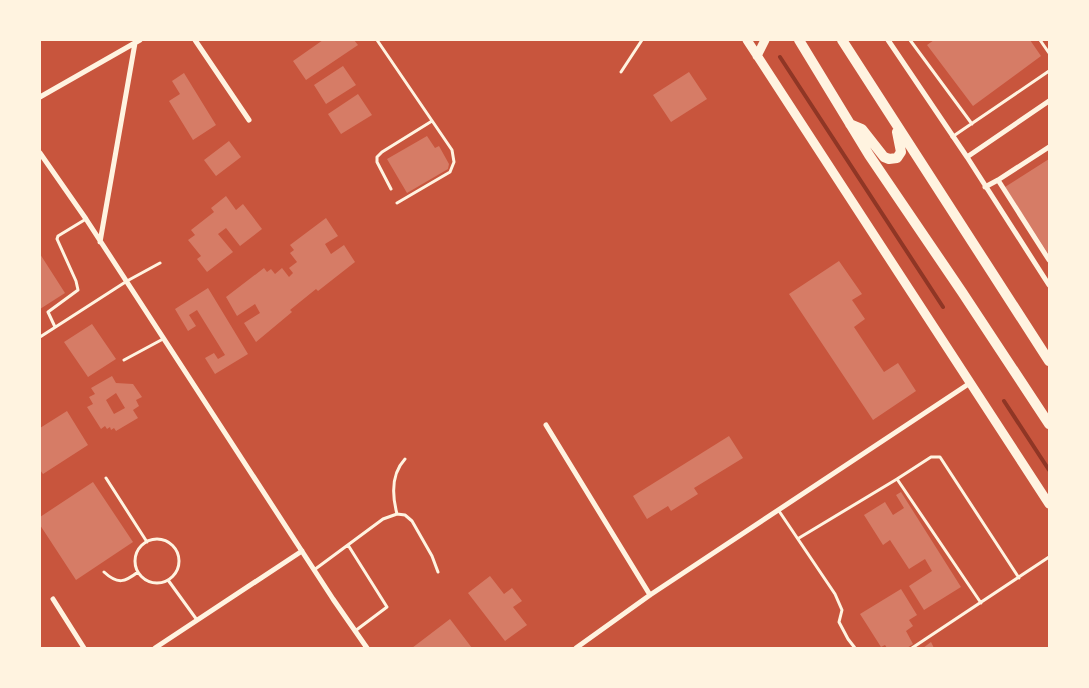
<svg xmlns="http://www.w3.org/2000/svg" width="1089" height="688" font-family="'Fira Sans Condensed',sans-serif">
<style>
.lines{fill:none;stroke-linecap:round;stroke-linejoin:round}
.stream{stroke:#8f3625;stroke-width:4}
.building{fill:#d67c66;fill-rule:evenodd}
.service{stroke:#fff3e0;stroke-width:3}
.minor{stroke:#fff3e0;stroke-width:5}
.tertiary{stroke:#fff3e0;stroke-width:9}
.secondary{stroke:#fff3e0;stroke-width:10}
</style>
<rect width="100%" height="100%" fill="#c8553d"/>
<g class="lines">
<!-- stream -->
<path class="stream" d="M 780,57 L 943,307
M 1004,401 L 1049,470"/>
</g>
<!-- building -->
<path class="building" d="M 323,40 L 354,40 L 358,45 L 306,80 L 293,61 Z
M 934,40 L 1030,40 L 1041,56 L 973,106 L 927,45 Z
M 343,66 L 356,85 L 326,104 L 314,85 Z
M 689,72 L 707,99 L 671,122 L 653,95 Z
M 184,73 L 216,125 L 193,140 L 169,101 L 180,94 L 172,81 Z
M 358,94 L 372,115 L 341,134 L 328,114 Z
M 427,136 L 435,148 L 439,146 L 449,164 L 448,169 L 407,193 L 387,159 Z
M 229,141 L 241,157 L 216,176 L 204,160 Z
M 1049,159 L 1048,205 L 1049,255 L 1005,187 Z
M 226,196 L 236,210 L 243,204 L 262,229 L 240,246 L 226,228 L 218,234 L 233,252 L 207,272 L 197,259 L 201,256 L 188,240 L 195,235 L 191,230 L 214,212 L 211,208 Z
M 326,218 L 338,236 L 325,244 L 331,254 L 344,245 L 355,262 L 318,291 L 316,289 L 290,310 L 292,312 L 256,342 L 244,323 L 260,313 L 255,304 L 237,316 L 226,297 L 264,268 L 267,272 L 271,269 L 275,274 L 282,268 L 289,277 L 293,273 L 289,268 L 297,262 L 290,253 L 294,250 L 290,245 Z
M 40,254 L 65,293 L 40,309 Z
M 839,261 L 862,294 L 852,300 L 865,319 L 854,327 L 884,372 L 898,363 L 916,391 L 873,420 L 789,294 Z
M 208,288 L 248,354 L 215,374 L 205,358 L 214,353 L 218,359 L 225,355 L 197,310 L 189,315 L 196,326 L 188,331 L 175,309 Z
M 92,324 L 116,359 L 88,377 L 64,342 Z
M 112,376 L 116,383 L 133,384 L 142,397 L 136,400 L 139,406 L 133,410 L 138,418 L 116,431 L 114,428 L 111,430 L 110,427 L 107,429 L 105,426 L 101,429 L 87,407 L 93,404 L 89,397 L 95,394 L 91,388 ZM 116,393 L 125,408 L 114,414 L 106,400 Z
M 67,411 L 88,445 L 43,474 L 40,470 L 40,428 Z
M 729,436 L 743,458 L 694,488 L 698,494 L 671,511 L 668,506 L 647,519 L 633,496 Z
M 93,482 L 133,542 L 76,580 L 40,525 L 40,517 Z
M 901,492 L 961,587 L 924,610 L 909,586 L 932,571 L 925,559 L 909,569 L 890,540 L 883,545 L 864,515 L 885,502 L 893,515 L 904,508 L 896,495 Z
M 490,576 L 504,594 L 512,588 L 522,601 L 513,607 L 527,625 L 505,641 L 468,593 Z
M 901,589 L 917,615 L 909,620 L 913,626 L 906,631 L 913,644 L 907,648 L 887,648 L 885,645 L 881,647 L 860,614 Z
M 450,619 L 472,648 L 412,648 Z
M 931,642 L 934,648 L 923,648 Z"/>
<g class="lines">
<!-- service -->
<path class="service" d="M 377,40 L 452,150 L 454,162 L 450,172 L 397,203
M 910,40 L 972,124
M 1040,40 L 1049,53
M 621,72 L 642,40
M 952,137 L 1049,71
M 391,189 L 377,162 L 377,157 L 382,152 L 432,121
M 55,327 L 48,312 L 78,290 L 76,281 L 57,239 L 58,236 L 86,219
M 40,337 L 127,281 L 160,263
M 124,360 L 163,339
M 106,478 L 147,542
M 897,479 L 931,457 L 940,457 L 1019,578
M 779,511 L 835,594 L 842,610 L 839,622 L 848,639 L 855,648
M 397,514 C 392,495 391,474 405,459
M 799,538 L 897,479 L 981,603
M135 561a22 22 0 1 1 44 0a22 22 0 1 1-44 0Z
M 348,545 L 387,607 L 355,631
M 314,570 L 383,519 L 397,514 L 405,515 L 412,521 L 432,556 L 438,572
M 104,572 C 118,585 125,582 138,572
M 168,580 L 197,620
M 912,648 L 1049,557"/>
<!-- minor -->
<path class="minor" d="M 195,40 L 249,120
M 888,40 L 967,157 L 1049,285
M 40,97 L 140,40
M 1049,147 L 998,180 L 1049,260
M 40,153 L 86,219 L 333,599 L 367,648
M 967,157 L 1049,101
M 985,187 L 998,180
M 100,242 L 135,43
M 546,425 L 650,595
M 53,599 L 84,648
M 155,648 L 302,551
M 576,648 L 650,595 L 970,383"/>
<!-- tertiary -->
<path class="tertiary" d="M 747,40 L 1049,504
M 757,56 L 765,40"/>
<!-- secondary -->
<path class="secondary" d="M 799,40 L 869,155 L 962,292 L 1049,424
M 842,40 L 1049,361
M 850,124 L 862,129 L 884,157 L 889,159 L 897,158 L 901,152 L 897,132"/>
</g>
<!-- border -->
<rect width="1089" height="688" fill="none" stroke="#fff3e0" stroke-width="82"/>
</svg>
